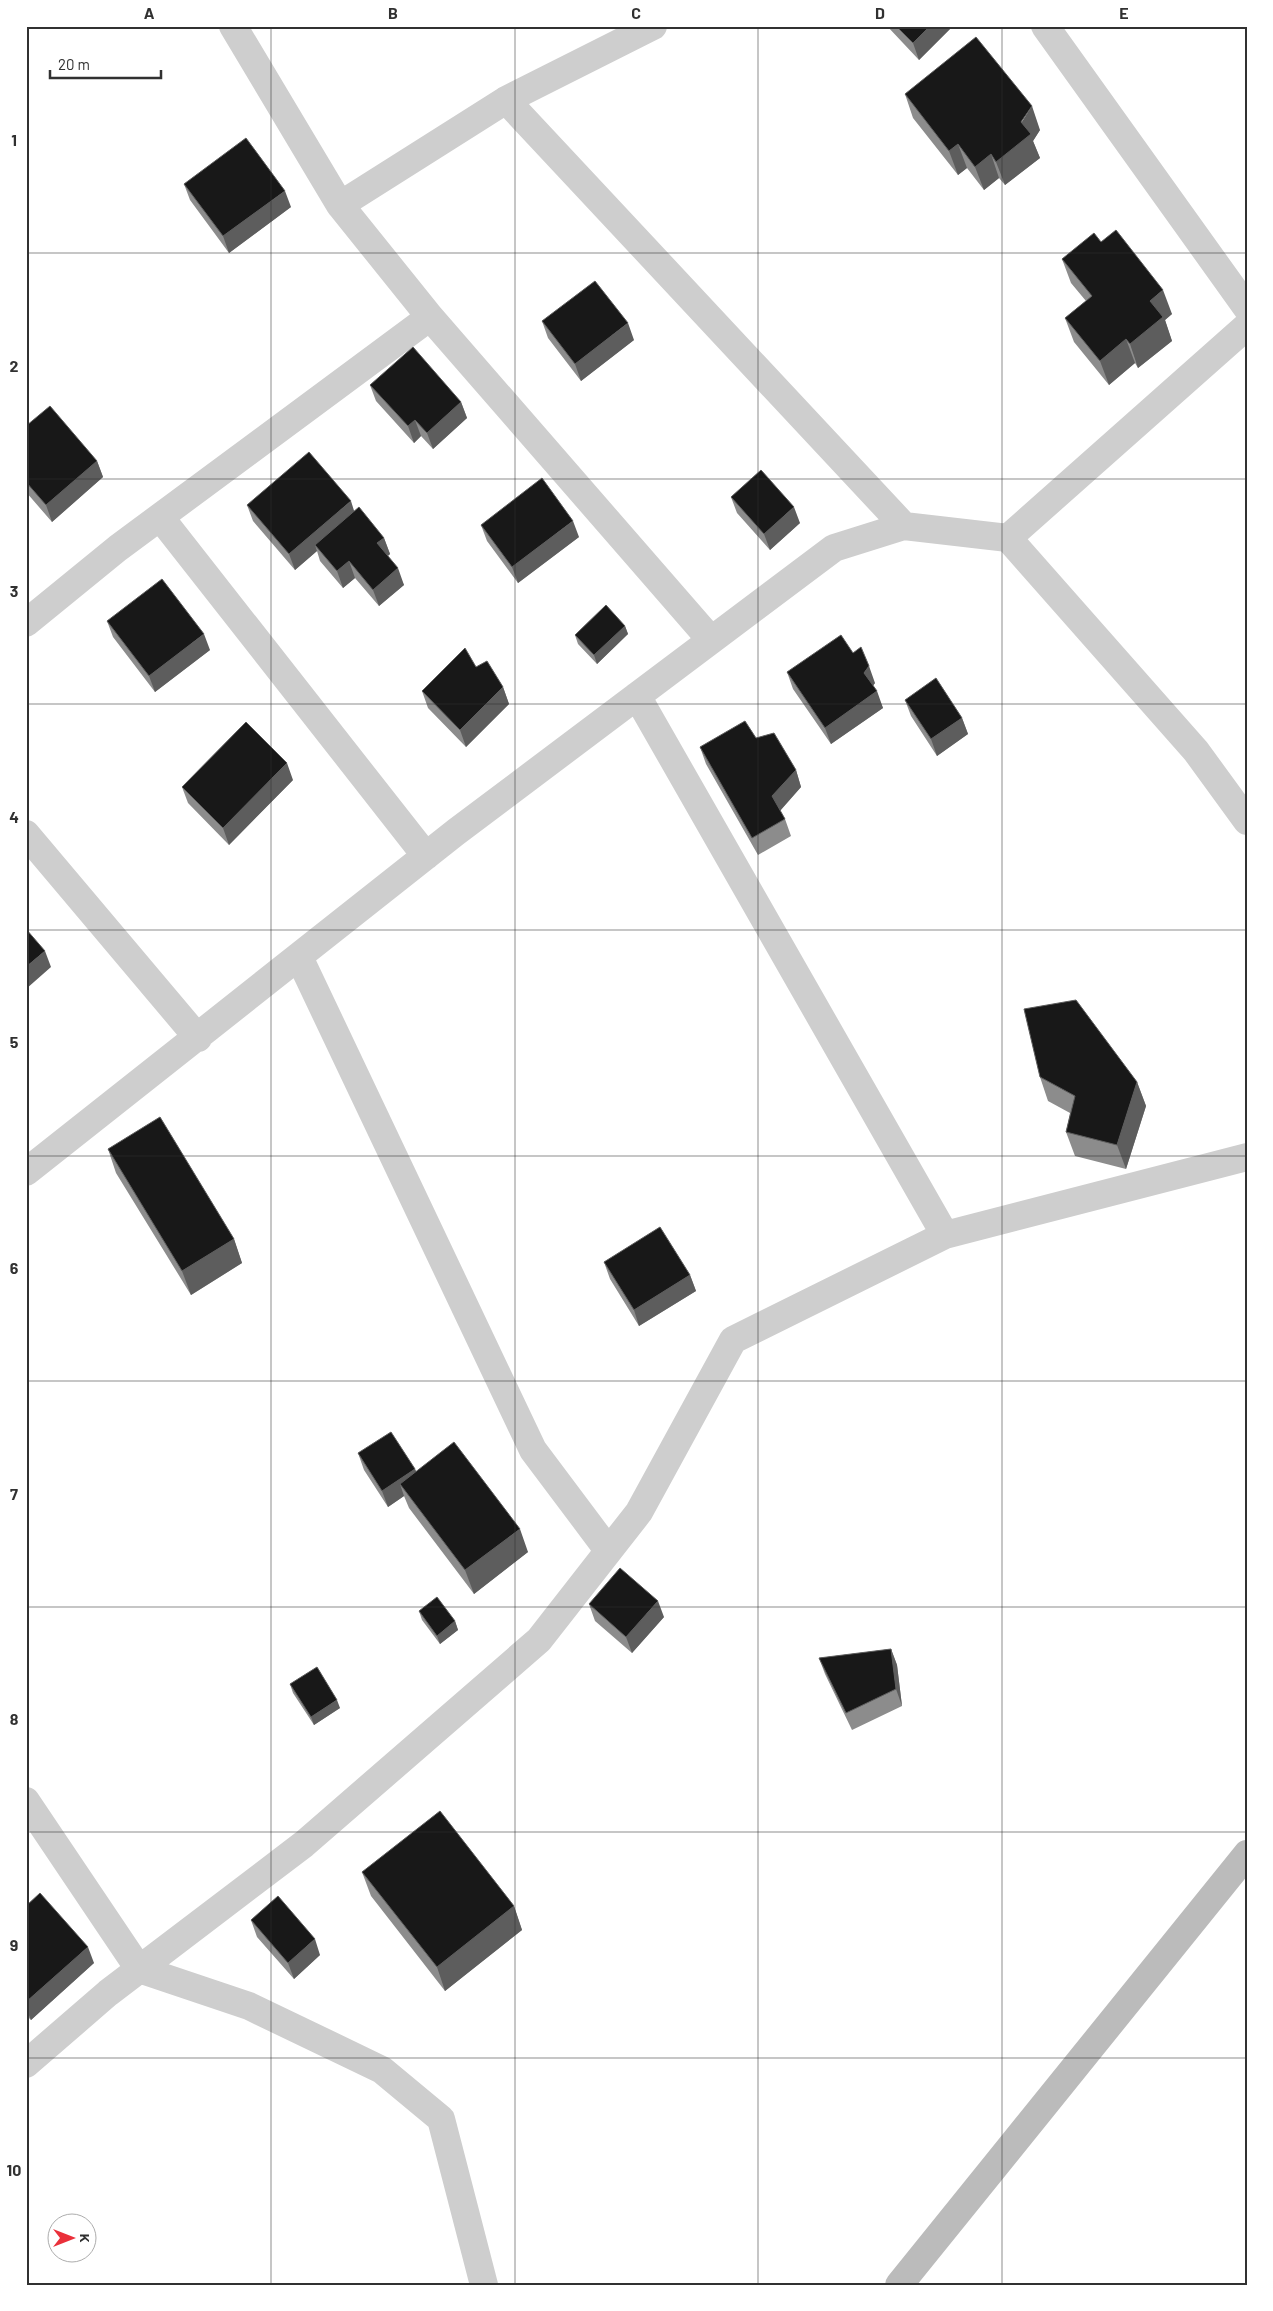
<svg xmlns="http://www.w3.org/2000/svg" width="1273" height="2311" font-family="Barlow,sans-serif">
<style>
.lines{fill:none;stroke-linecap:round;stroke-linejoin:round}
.street{stroke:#cecece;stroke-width:28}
.secondary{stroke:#bbb;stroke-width:28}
.wall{fill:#8c8c8c}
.shaded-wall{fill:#5d5d5d}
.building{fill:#181818;stroke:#5d5d5d}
.grid{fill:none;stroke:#313131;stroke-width:1;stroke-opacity:0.55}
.neatline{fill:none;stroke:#313131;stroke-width:2}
.grid-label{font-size:16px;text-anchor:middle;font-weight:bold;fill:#313131}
</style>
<rect width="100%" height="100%" fill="#fff"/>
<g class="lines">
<!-- street -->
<path class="street" d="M 233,26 L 340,205
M 1045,26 L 1247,308
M 506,100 L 904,526
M 430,317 L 711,640
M 160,517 L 426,856
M 1008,538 L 1196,751 L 1247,821
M 26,623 L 118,548 L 430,317 L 340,205 L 506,100 L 653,26
M 637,696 L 945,1235
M 26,834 L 198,1038
M 299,957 L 533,1450 L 608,1550
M 26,1172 L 456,832 L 834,548 L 904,526 L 1008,538 L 1247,326
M 26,1801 L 139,1969 L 249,2006 L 382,2070 L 441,2119 L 484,2285
M 26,2064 L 108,1993 L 304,1844 L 539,1640 L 639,1512 L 733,1340 L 945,1235 L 1247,1157"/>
<!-- secondary -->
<path class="secondary" d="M 899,2285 L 1247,1854"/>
</g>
<!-- wall -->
<path class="wall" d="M 887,26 L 953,26 L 919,60 Z
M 905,94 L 1040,130 L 1033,141 L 1040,158 L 1005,185 L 999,178 L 984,190 L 967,168 L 958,175 L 913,118 Z
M 184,184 L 291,207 L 229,253 L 190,200 Z
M 1101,242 L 1172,314 L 1165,320 L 1172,341 L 1138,368 L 1135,363 L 1109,385 L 1074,342 L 1065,318 L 1086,301 L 1071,283 L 1062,259 Z
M 542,321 L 634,340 L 581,381 L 548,338 Z
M 370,385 L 461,402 L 467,418 L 433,449 L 421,436 L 414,443 L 376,401 Z
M 26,426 L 97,461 L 103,477 L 52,522 L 26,492 Z
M 731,497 L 800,523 L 770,550 L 737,513 Z
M 247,505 L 354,511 L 384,538 L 390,554 L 388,556 L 404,585 L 379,606 L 355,578 L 343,588 L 320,561 L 317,551 L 295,570 L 253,521 Z
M 481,525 L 579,537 L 518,583 L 487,541 Z
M 107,621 L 210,650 L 155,692 L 113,637 Z
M 625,626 L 628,634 L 597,664 L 578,644 L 575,635 Z
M 476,667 L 503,687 L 509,704 L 466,747 L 428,708 L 422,691 Z
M 787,672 L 875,683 L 873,686 L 883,708 L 831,744 L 793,689 Z
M 905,700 L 962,718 L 968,734 L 937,756 L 911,716 Z
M 700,747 L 796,770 L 801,787 L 780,811 L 785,819 L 791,836 L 758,855 L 706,764 Z
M 293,780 L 229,845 L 188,803 L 182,787 Z
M 1040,1077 L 1137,1082 L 1146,1106 L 1126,1169 L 1075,1156 L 1066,1132 L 1070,1113 L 1048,1101 Z
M 108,1149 L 234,1239 L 242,1263 L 191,1295 L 116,1173 Z
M 604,1262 L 690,1275 L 696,1291 L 639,1326 L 610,1279 Z
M 358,1453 L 415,1469 L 416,1471 L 528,1552 L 474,1594 L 409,1508 L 404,1496 L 388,1507 L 364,1470 Z
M 589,1604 L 664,1617 L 632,1653 L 595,1621 Z
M 419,1611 L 455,1621 L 458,1630 L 440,1644 L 422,1620 Z
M 891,1649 L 897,1665 L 902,1706 L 852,1730 L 825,1674 L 819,1658 Z
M 290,1684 L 340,1708 L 314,1725 L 293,1693 Z
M 362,1872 L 514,1906 L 522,1930 L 445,1991 L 371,1896 Z
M 26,1906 L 94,1963 L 31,2020 L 26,2015 Z
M 251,1920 L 320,1955 L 294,1979 L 257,1937 Z"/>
<!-- shaded-wall -->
<path class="shaded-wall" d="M 930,26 L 953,26 L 919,60 L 913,43 Z
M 1032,106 L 1040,130 L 1033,141 L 1040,158 L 1005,185 L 996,162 Z
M 958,144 L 967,168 L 958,175 L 949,151 Z
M 991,154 L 999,178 L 984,190 L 975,167 Z
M 285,191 L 291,207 L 229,253 L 223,236 Z
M 1163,290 L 1172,314 L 1165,320 L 1172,341 L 1138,368 L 1130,344 L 1150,301 Z
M 628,323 L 634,340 L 581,381 L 575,364 Z
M 1126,339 L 1135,363 L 1109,385 L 1100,361 Z
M 461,402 L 467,418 L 433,449 L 427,433 Z
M 415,420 L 421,436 L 414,443 L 408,426 Z
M 97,461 L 103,477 L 52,522 L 46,505 Z
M 351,501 L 356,517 L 315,545 L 317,551 L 295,570 L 289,554 Z
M 794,507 L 800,523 L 770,550 L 764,534 Z
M 573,521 L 579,537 L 518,583 L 512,567 Z
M 384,538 L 390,554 L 383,560 L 377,543 Z
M 349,561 L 355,578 L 343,588 L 337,571 Z
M 398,568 L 404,585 L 379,606 L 373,590 Z
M 625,626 L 628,634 L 597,664 L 594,655 Z
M 204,634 L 210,650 L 155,692 L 149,676 Z
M 869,666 L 875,683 L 870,689 L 864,673 Z
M 503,687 L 509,704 L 466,747 L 460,730 Z
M 877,691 L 883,708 L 831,744 L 825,728 Z
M 962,718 L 968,734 L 937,756 L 931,739 Z
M 287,763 L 293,780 L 229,845 L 223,828 Z
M 796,770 L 801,787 L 778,813 L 772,796 Z
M 45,951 L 51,967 L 26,989 L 26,967 Z
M 1137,1082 L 1146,1106 L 1126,1169 L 1117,1145 Z
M 234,1239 L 242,1263 L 191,1295 L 182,1271 Z
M 690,1275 L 696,1291 L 639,1326 L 634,1310 Z
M 415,1469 L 421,1485 L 400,1484 L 404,1496 L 388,1507 L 382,1491 Z
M 520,1529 L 528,1552 L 474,1594 L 465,1570 Z
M 658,1601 L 664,1617 L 632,1653 L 626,1637 Z
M 455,1621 L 458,1630 L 440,1644 L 437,1636 Z
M 891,1649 L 897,1665 L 902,1706 L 896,1689 Z
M 337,1700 L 340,1708 L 314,1725 L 311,1717 Z
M 514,1906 L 522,1930 L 445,1991 L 437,1967 Z
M 315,1939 L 320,1955 L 294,1979 L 288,1963 Z
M 88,1947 L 94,1963 L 31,2020 L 26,2008 L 26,2002 Z"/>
<!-- building -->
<path class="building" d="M 896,26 L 930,26 L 913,43 Z
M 976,37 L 1032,106 L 1021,122 L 1031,134 L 996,162 L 991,154 L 975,167 L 958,144 L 949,151 L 905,94 Z
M 246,138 L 285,191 L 223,236 L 184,184 Z
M 1116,230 L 1163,290 L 1150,301 L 1163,317 L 1130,344 L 1126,339 L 1100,361 L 1065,318 L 1092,296 L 1062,259 L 1094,233 L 1101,242 Z
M 595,281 L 628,323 L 575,364 L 542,321 Z
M 413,347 L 461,402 L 427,433 L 415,420 L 408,426 L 370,385 Z
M 50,406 L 97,461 L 46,505 L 26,482 L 26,426 Z
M 309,452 L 351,501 L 289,554 L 247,505 Z
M 761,470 L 794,507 L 764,534 L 731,497 Z
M 542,478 L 573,521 L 512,567 L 481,525 Z
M 359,507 L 384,538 L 377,543 L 398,568 L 373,590 L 349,561 L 337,571 L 315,545 Z
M 162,579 L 204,634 L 149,676 L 107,621 Z
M 606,605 L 625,626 L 594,655 L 575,635 Z
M 841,635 L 853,653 L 861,647 L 869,666 L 864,673 L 877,691 L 825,728 L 787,672 Z
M 465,648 L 476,667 L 487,661 L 503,687 L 460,730 L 422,691 Z
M 936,678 L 962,718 L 931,739 L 905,700 Z
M 745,721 L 756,738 L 774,733 L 796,770 L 772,796 L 785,819 L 752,838 L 700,747 Z
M 246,722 L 287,763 L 223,828 L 182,787 Z
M 26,929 L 45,951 L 26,967 Z
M 1076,1000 L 1137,1082 L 1117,1145 L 1066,1132 L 1075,1096 L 1040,1077 L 1024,1009 Z
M 160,1117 L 234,1239 L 182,1271 L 108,1149 Z
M 660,1227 L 690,1275 L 634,1310 L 604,1262 Z
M 391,1432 L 415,1469 L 382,1491 L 358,1453 Z
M 454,1442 L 520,1529 L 465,1570 L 400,1484 Z
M 620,1568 L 658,1601 L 626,1637 L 589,1604 Z
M 437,1597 L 455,1621 L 437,1636 L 419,1611 Z
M 891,1649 L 896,1689 L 846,1713 L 819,1658 Z
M 317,1667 L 337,1700 L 311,1717 L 290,1684 Z
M 440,1811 L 514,1906 L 437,1967 L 362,1872 Z
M 40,1893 L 88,1947 L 26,2002 L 26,1906 Z
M 278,1896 L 315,1939 L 288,1963 L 251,1920 Z"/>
<!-- grid -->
<path class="grid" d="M 271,26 L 271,2285M 515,26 L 515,2285M 758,26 L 758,2285M 1002,26 L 1002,2285M 26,253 L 1247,253M 26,479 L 1247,479M 26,704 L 1247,704M 26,930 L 1247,930M 26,1156 L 1247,1156M 26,1381 L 1247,1381M 26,1607 L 1247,1607M 26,1832 L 1247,1832M 26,2058 L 1247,2058"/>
<!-- border -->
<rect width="1273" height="2311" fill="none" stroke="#ffffff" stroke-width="55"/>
<!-- north arrow -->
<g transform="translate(72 2238) rotate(90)"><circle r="24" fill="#ffffff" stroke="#adadad"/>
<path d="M0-4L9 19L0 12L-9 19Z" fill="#ea303a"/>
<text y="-8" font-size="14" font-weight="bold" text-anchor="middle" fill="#313131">K</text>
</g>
<!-- scale -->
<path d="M50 70v8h111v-8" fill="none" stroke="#313131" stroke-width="2.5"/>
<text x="58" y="70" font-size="15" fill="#313131" stroke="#ffffff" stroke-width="4" paint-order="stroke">20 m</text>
<rect x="28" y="28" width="1218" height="2256" class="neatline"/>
<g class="grid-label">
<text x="149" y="19">A</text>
<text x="393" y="19">B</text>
<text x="636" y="19">C</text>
<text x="880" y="19">D</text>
<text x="1124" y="19">E</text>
<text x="14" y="146">1</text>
<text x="14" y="372">2</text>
<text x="14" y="597">3</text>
<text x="14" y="823">4</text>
<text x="14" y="1048">5</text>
<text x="14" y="1274">6</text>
<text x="14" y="1500">7</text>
<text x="14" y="1725">8</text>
<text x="14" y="1951">9</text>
<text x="14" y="2176">10</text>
</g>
</svg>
